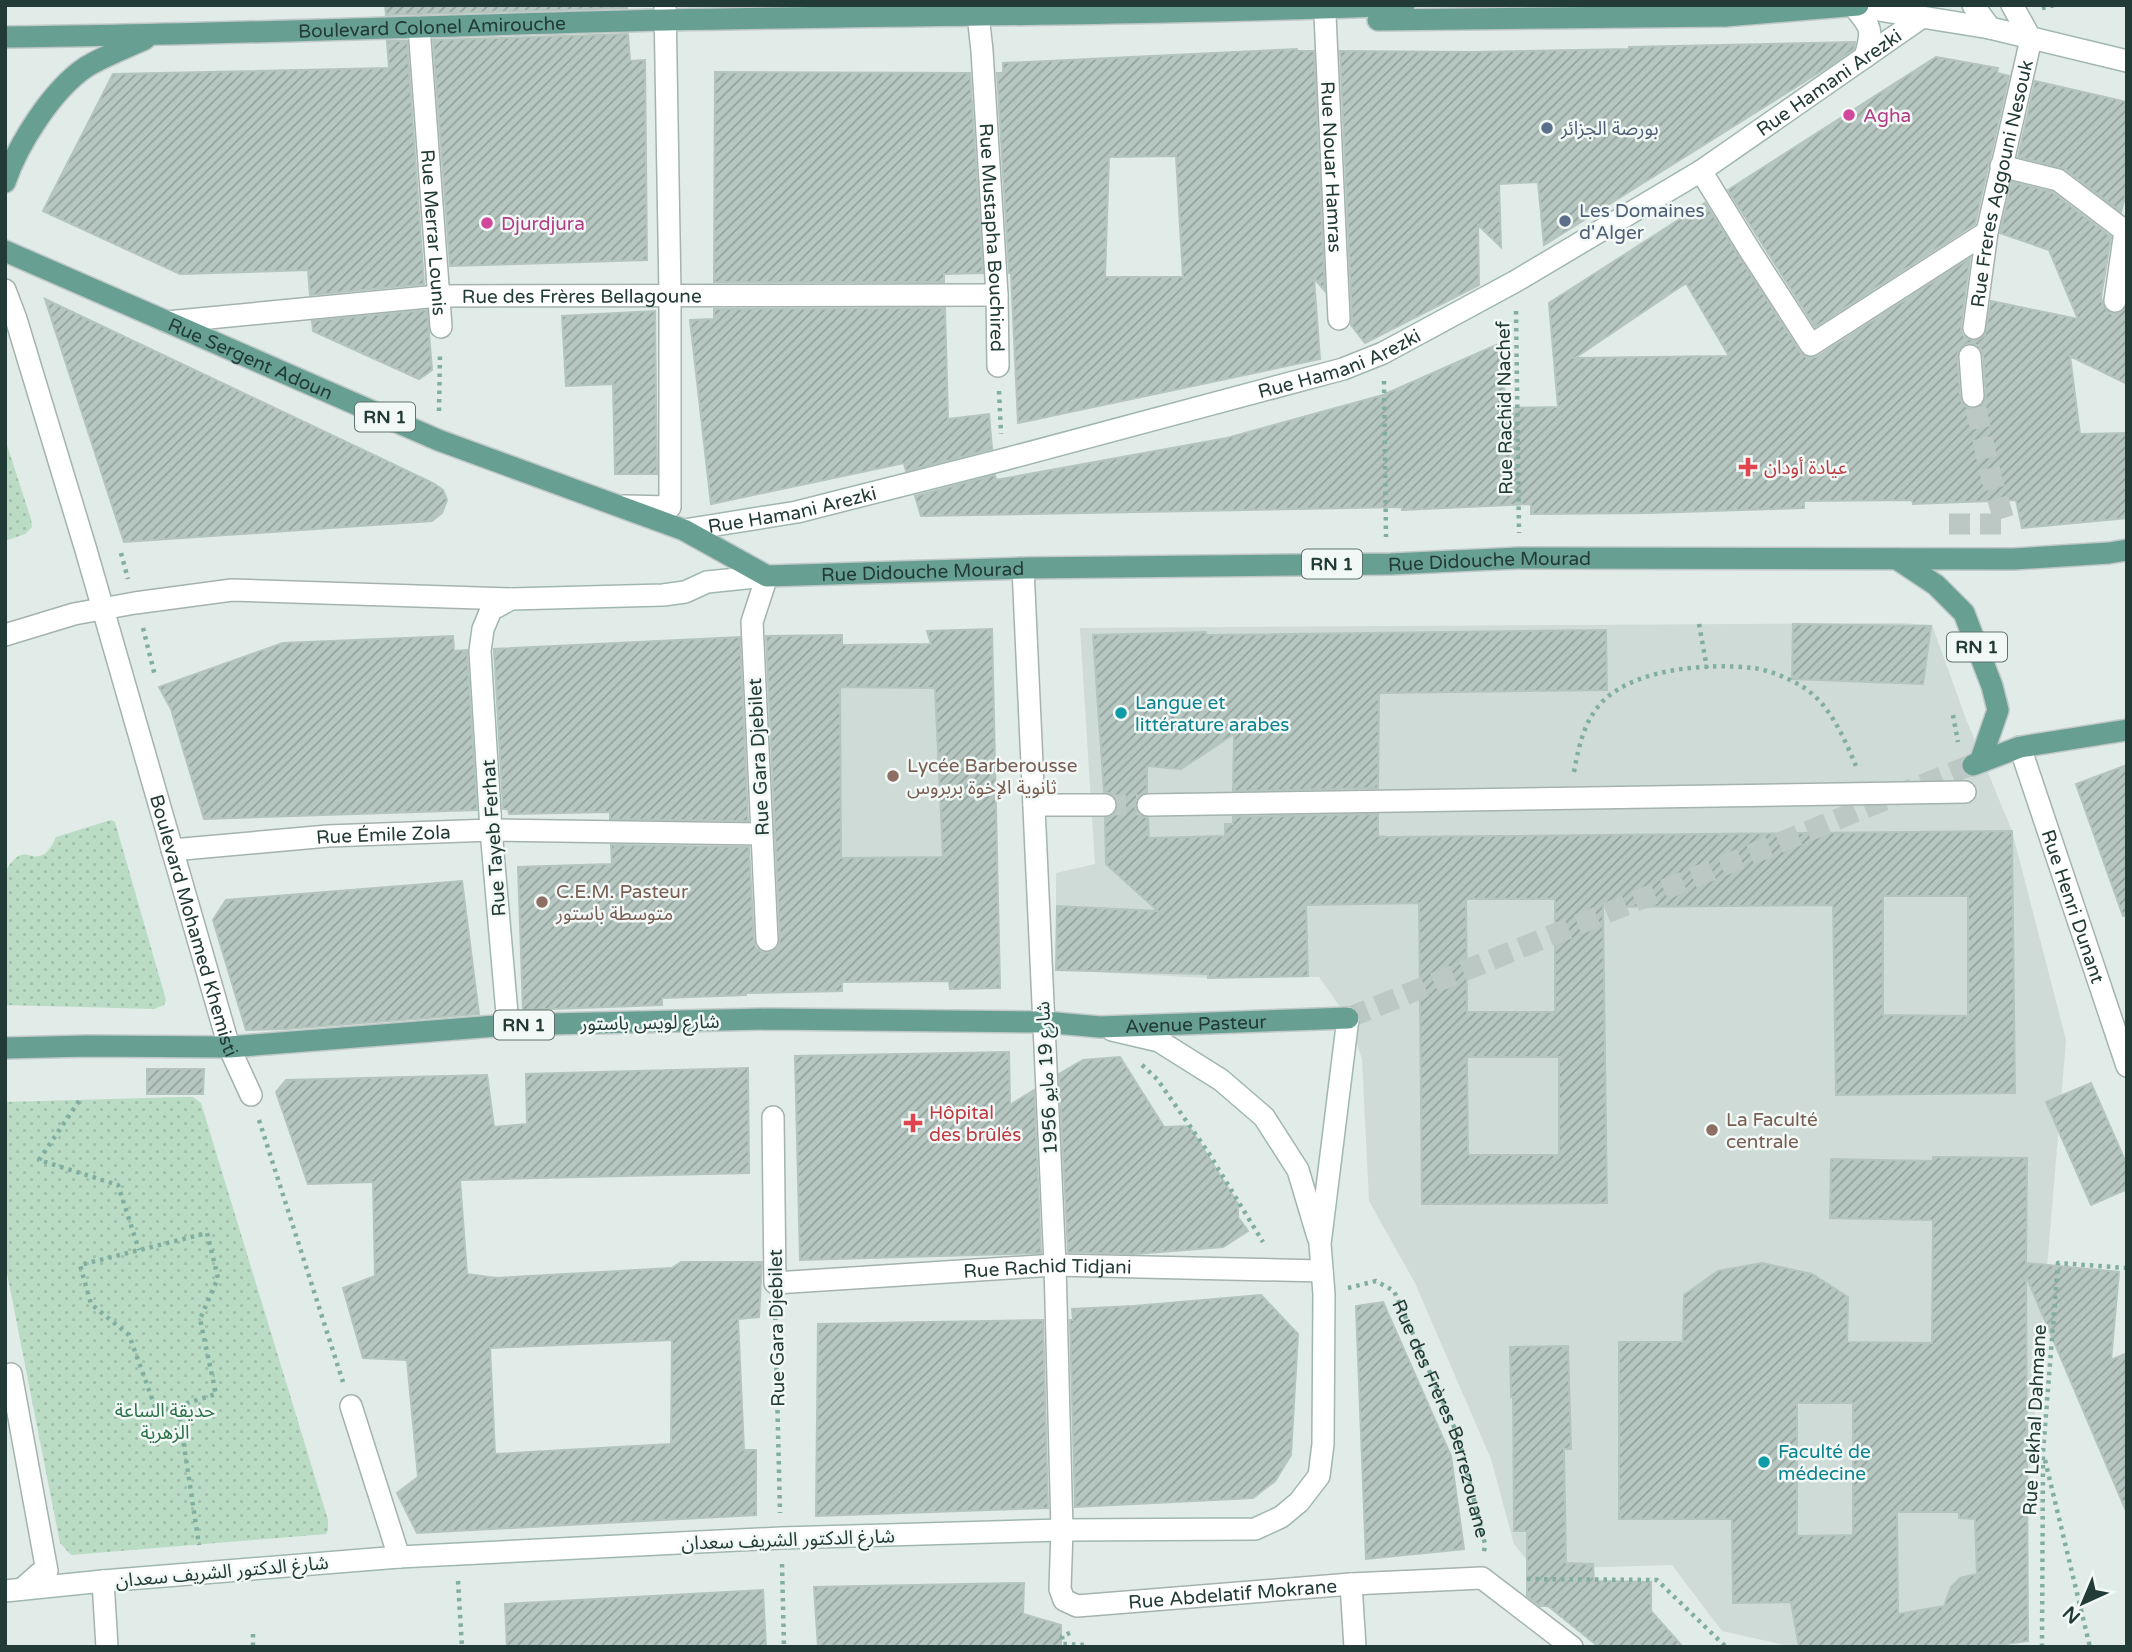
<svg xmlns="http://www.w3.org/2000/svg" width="2132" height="1652" font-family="'Varela Round','Noto Sans Arabic',sans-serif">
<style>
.built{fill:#cfdbd6}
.park{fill:url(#park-dots)}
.building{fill:url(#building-hatch);stroke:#b4c5be;stroke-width:2;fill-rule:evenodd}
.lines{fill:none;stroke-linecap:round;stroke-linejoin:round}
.street-tunnel{stroke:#bbc8c4;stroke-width:21;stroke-dasharray:21 10;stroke-linecap:butt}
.primary-tunnel{stroke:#bbc8c4;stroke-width:21;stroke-dasharray:21 10;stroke-linecap:butt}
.street-casing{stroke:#a4b3ae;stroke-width:24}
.secondary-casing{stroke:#a0b7af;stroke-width:24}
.primary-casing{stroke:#c1c8c7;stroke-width:24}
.path{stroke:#82aea2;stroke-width:4.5;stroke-dasharray:3.5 5;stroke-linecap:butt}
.street{stroke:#fff;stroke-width:21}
.secondary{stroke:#fff;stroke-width:21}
.primary{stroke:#67a093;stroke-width:21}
.hotel-dot{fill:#d1479c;stroke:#f1f8f5;stroke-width:2.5}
.service-dot{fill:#5c6f8a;stroke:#f1f8f5;stroke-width:2.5}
.health-dot{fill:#e0444e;stroke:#f1f8f5;stroke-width:2.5}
.culture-dot{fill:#0f9aa8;stroke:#f1f8f5;stroke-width:2.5}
.education-dot{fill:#8d6e63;stroke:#f1f8f5;stroke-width:2.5}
.labels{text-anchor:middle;stroke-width:5;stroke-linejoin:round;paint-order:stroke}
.shield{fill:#f1f8f5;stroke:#60746f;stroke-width:2}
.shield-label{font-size:18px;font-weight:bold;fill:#223b36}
.street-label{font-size:19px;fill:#223b36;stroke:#f1f8f5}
.hotel-label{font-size:19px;fill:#b23c85;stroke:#f1f8f5;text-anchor:start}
.service-label{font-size:19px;fill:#4e5e75;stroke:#f1f8f5;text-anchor:start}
.health-label{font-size:19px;fill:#be3a42;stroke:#f1f8f5;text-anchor:start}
.culture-label{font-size:19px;fill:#0d838f;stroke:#f1f8f5;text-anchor:start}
.education-label{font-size:19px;fill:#785e54;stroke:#f1f8f5;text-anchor:start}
.park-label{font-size:19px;fill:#2d714a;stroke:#f1f8f5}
</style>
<defs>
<pattern id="park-dots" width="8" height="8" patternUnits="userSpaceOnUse" patternTransform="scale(1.75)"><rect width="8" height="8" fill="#badcc5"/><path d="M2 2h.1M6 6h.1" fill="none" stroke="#a0beaa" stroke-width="1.8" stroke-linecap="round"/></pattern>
<pattern id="building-hatch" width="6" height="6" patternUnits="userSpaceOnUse" patternTransform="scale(1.75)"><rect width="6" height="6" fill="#b6c6c0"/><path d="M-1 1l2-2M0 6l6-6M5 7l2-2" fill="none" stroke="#94a29d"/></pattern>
</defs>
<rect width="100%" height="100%" fill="#e1ebe7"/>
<!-- built -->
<path class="built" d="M 1901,623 L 1932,625 L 1966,719 L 2012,831 L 2066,1040 L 2026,1519 L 2028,1641 L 1992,1647 L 1793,1647 L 1722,1631 L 1672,1565 L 1534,1569 L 1514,1544 L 1491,1459 L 1415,1283 L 1369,1201 L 1362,1059 L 1348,1018 L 1319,977 L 1208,978 L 1056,970 L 1056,873 L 1095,864 L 1080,628 Z
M 992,629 L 1000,988 L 950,989 L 949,981 L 842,982 L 842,991 L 793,992 L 789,636 L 842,635 L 843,645 L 930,644 L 927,631 Z"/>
<!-- park -->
<path class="park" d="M 5,439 L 31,519 L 32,527 L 25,534 L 5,541 Z
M 111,820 L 115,822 L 166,1000 L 164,1005 L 154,1009 L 5,1005 L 5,871 C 10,865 13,858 21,855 C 26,853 27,855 32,856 C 45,859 51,848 56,837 Z
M 181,1097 L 193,1097 L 201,1103 L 328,1520 L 328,1530 L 326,1534 L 71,1555 L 60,1543 L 5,1263 L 5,1102 Z"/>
<!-- building -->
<path class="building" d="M 385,5 L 627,5 L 627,8 L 386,15 Z
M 628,34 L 630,61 L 645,60 L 647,260 L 450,266 L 433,40 Z
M 387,41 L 407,41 L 424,284 L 310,295 L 308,270 L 180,274 L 43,211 L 113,74 L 389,68 Z
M 1855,42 L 1854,49 L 1831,65 L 1544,245 L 1538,182 L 1499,184 L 1501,247 L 1478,225 L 1479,285 L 1365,343 L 1351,325 L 1352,318 L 1340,51 L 1473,52 L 1629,49 L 1629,47 Z
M 1297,49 L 1297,51 L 1314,51 L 1325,291 L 1314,278 L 1320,359 L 1018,423 L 1011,273 L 1009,273 L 997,73 L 1003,73 L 1003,63 ZM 1176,156 L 1183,277 L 1105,277 L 1109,157 Z
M 1936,57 L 1998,68 L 1997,73 L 2009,76 L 1975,224 L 1815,327 L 1728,190 Z
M 715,72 L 970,73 L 983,273 L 944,274 L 944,282 L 714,282 Z
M 2035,81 L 2127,102 L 2127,189 L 2121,212 L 2065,169 L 2018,157 Z
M 2012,182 L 2052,192 L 2111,237 L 2101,297 L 2103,306 L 2112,314 L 2120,313 L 2127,306 L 2127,384 L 2070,356 L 2080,434 L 2127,433 L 2127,518 L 2022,528 L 2016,500 L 1913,504 L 1912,500 L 1804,501 L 1804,508 L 1649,513 L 1531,514 L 1531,504 L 1402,510 L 1402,507 L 921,516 L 915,496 L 995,475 L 996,480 L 1227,438 L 1383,395 L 1503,342 L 1505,408 L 1558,407 L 1549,303 L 1705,203 L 1800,352 L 1806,357 L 1812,358 L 1818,356 L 1970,258 L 1961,326 L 1962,334 L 1967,339 L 1978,340 L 1985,335 L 1991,301 L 2078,319 L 2049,250 L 2000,233 ZM 1686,283 L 1729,356 L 1575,358 ZM 1968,343 L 1976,345 L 1981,349 L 1983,355 L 1986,396 L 1981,406 L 1975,409 L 1967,407 L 1962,403 L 1960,397 L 1957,356 L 1959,350 Z
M 45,299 L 433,483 L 443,490 L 447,500 L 442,513 L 432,521 L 124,542 Z
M 945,308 L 948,419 L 989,414 L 992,449 L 906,471 L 904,463 L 711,504 L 690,320 L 714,319 L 714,309 Z
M 427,310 L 432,370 L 419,379 L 313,331 L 312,321 Z
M 655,311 L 657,474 L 615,474 L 613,384 L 566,386 L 562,316 Z
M 1793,624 L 1931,626 L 1923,684 L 1792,679 Z
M 992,629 L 1000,988 L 950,989 L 949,981 L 842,982 L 842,991 L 746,993 L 746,995 L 662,998 L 662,1005 L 523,1010 L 518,867 L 612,864 L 611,845 L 749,847 L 754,941 L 756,948 L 762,952 L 768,953 L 778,947 L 780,939 L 766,636 L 842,635 L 842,645 L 931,644 L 927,631 ZM 840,687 L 935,688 L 943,857 L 841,858 Z
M 1606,630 L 1607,690 L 1379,693 L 1378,788 L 1233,791 L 1234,734 L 1181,769 L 1147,766 L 1147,792 L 1137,798 L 1135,805 L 1136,811 L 1141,816 L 1148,818 L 1149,838 L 1225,836 L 1225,824 L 1233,824 L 1233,817 L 1378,814 L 1378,836 L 1388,837 L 2012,831 L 2015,1093 L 1836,1095 L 1833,905 L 1603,907 L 1607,1203 L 1422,1204 L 1419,903 L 1306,905 L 1308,976 L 1208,978 L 1208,974 L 1056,970 L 1057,906 L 1158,911 L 1106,864 L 1105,818 L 1111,817 L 1116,812 L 1118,804 L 1112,794 L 1104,792 L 1093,635 L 1206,632 L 1206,635 ZM 1883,896 L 1968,896 L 1968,1016 L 1883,1015 ZM 1466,899 L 1555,899 L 1555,1012 L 1467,1012 ZM 1467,1057 L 1559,1057 L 1559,1155 L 1468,1155 Z
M 453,636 L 454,651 L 467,650 L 477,810 L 204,819 L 171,709 L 159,687 L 283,643 Z
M 740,637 L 748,821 L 610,819 L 610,812 L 509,814 L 508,809 L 503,809 L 494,649 Z
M 2127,765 L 2127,916 L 2123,916 L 2076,784 Z
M 462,881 L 479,1014 L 285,1029 L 246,1030 L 213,920 L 226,900 Z
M 1009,1052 L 1010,1105 L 1034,1090 L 1041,1253 L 800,1260 L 795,1056 Z
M 1120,1057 L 1164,1127 L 1189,1126 L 1238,1204 L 1238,1217 L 1248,1231 L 1223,1247 L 1134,1254 L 1068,1252 L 1059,1074 L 1083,1060 Z
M 748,1068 L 749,1173 L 460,1180 L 467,1274 L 496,1278 L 672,1268 L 681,1262 L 762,1262 L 759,1317 L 738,1319 L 744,1450 L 756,1450 L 756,1515 L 417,1533 L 397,1493 L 418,1477 L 407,1360 L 363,1358 L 343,1288 L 375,1276 L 373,1182 L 308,1184 L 276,1092 L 286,1080 L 487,1075 L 494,1127 L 527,1124 L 526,1074 ZM 672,1340 L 671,1444 L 495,1454 L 490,1348 Z
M 147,1069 L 204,1069 L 203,1094 L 147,1094 Z
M 2091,1083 L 2127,1165 L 2127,1189 L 2091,1205 L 2046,1102 Z
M 1933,1157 L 2027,1158 L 2026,1263 L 2119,1272 L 2111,1360 L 2127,1353 L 2127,1513 L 2026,1276 L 2028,1641 L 1985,1647 L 1799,1647 L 1791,1602 L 1733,1603 L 1732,1519 L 1619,1519 L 1619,1342 L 1683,1342 L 1684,1295 L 1718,1271 L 1762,1263 L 1812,1274 L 1848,1297 L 1847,1342 L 1932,1343 L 1933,1220 L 1830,1218 L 1831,1159 L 1933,1161 ZM 1797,1403 L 1853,1403 L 1853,1535 L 1797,1536 ZM 1897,1512 L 1959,1512 L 1959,1518 L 1975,1519 L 1977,1574 L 1960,1578 L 1951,1587 L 1944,1606 L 1898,1614 Z
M 1261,1295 L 1298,1334 L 1291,1455 L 1275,1481 L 1253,1498 L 1075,1507 L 1070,1320 L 1073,1320 L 1072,1309 L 1134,1306 Z
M 1383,1302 L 1451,1456 L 1464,1549 L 1366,1559 L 1356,1306 Z
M 1043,1320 L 1048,1508 L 816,1516 L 818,1324 Z
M 1568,1346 L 1571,1449 L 1564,1449 L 1566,1563 L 1593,1564 L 1594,1581 L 1651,1582 L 1651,1611 L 1683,1647 L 1599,1647 L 1548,1606 L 1540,1606 L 1527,1596 L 1527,1531 L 1514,1531 L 1513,1397 L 1511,1397 L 1510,1347 Z
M 1024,1583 L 1023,1614 L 1061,1625 L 1061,1647 L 818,1647 L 814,1587 Z
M 763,1590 L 766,1647 L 507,1647 L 505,1604 Z"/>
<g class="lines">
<!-- street-tunnel -->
<path class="street-tunnel" d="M 1949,524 L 2005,524 L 1991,476 L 1973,396
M 1105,805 L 1148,805"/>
<!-- primary-tunnel -->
<path class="primary-tunnel" d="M 1348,1018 L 1971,765"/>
<!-- street casing -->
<g class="street-casing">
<g id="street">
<path id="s2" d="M 977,5 L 982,51 L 997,295 L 998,366"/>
<path id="s3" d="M 1325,15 L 1339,319"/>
<path id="s4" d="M 419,27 L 441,327"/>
<path d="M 2001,166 L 2058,180 L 2125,231 L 2115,301"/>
<path d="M 1701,171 L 1749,249 L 1811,345 L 1987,232"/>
<path id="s5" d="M 5,290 L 16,319 L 86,550 L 229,1047 L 251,1095"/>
<path id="s6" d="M 167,322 L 438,296 L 997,295"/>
<path id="s7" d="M 1974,328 L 1987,232 L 2031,39 L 2012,5"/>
<path d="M 1970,356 L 1973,396"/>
<path d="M 624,506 L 670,507 L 670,294 L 665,5"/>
<path id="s8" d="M 1023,568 L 1055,1265 L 1062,1530 L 1060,1589 L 1064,1600 L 1077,1606 L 1351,1584 L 1482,1578 L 1572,1647"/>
<path d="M 5,635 L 74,614 L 135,603 L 232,590 L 511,599"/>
<path id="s9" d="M 2020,747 L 2127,1066"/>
<path d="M 1034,805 L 1105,805"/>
<path d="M 1148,805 L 1965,792"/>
<path id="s10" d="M 172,850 L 328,836 L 491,830 L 761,834"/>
<path d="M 767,940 L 752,622 L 767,576"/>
<path id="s11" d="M 773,1117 L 775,1283 L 1055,1265 L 1322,1271"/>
<path d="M 11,1374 L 47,1571 L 40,1573 L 22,1589"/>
<path d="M 351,1406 L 399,1557"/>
<path d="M 103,1581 L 107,1647"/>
<path d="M 1351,1584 L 1355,1647"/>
</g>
</g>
<!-- secondary casing -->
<g class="secondary-casing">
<g id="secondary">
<path d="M 1847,5 L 1990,28 L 2127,61"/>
<path d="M 1973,5 L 1990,28"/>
<path d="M 1854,7 C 1872,28 1873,30 1865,57"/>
<path id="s12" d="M 684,530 L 797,512 L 1002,460 L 1343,369 L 1383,353 L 1516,281 L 1701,171 L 1921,18"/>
<path d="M 508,1025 L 491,830 L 480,651 L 483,629 L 491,610 L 511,599 L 663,595 L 685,592 L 707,582 L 767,576"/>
<path d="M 1112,1030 L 1159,1041 L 1221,1080 L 1264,1117 L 1298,1170 L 1318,1237"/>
<path d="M 5,1591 L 103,1581 L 399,1557 L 781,1538 L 1062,1530 L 1255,1529 L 1281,1517 L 1299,1502 L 1319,1476 L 1323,1444 L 1324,1294 L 1320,1244 L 1348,1018"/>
</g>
</g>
<!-- primary casing -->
<g class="primary-casing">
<g id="primary">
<path d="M 1725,16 L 1858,5"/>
<path d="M 1378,20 L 1725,16 L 1737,5"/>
<path id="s13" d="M 5,37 C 225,35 446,25 666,20 C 912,15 1158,15 1404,5"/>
<path d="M 5,182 C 18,144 52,90 86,67 C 104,56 126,48 145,39"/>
<path id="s14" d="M 5,251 L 438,440 L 684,530 L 767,576 L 1023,568 L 1391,564 L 1518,558 L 2014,559 L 2109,553 L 2127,550"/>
<path d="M 1897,559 L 1936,585 L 1964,613 L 1992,686 L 1998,710 L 1980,762"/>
<path d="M 1973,765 L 2020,747 L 2127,730"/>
<path id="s15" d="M 5,1048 L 87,1046 L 229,1047 L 508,1025 L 768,1019 L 1044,1022 L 1100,1027 L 1348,1018"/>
</g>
</g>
<!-- path -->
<g class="path">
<path d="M 2042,8 L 2055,5"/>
<path d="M 1516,311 L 1519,533"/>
<path d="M 1384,381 L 1386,537"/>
<path d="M 999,391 L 1001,434"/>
<path d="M 439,411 L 440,354"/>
<path d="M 121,553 L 128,579"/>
<path d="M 1699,624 L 1707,668"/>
<path d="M 143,628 L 155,676"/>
<path d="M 1953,715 L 1958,742"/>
<path d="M 1574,772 C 1579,745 1584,720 1604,700 C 1638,668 1708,663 1753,668 C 1769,670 1788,678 1803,687 C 1830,704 1844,738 1856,766"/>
<path d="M 1142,1065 L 1157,1079 L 1208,1152 L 1263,1242"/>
<path d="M 79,1101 L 39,1160 L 118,1185 L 139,1250"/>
<path d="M 259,1120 L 343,1382"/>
<path id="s1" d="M 1348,1288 L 1376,1281 L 1394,1291 L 1458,1436 L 1485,1544 L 1484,1552"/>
<path d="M 775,1308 L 780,1513"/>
<path d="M 178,1406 L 216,1394 L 200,1319 L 218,1278 L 207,1233 L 80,1265 L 91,1304 L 129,1335 L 157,1412 L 178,1406 L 199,1545"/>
<path d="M 2045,1460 L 2090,1647"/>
<path d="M 782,1564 L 784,1647"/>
<path d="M 1527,1579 L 1657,1580 L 1726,1647"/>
<path d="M 458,1581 L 462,1647"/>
<path d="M 1070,1633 L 1062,1636 L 1063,1644 L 1085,1645 L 1086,1647"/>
<path d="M 253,1634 L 253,1647"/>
<path d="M 2042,1647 L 2043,1452 L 2058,1263 L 2127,1268"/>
</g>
<!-- street -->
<use href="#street" class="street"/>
<!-- secondary -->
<use href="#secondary" class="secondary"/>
<!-- primary -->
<use href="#primary" class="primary"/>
</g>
<!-- markers -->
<g class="hotel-dot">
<circle cx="1849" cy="115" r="7"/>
<circle cx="487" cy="223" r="7"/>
</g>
<g class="service-dot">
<circle cx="1547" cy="128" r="7"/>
<circle cx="1565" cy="221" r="7"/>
</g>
<g class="health-dot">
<path d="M1744.5 456.5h7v7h7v7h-7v7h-7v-7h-7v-7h7z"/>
<path d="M909.5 1112.5h7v7h7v7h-7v7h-7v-7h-7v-7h7z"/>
</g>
<g class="culture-dot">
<circle cx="1121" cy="713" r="7"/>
<circle cx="1764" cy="1462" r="7"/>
</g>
<g class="education-dot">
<circle cx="893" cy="776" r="7"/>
<circle cx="542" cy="902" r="7"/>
<circle cx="1712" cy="1130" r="7"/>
</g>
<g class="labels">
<!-- shield labels -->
<g class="shield">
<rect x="355" y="402.5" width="60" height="29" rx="5"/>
<rect x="1302" y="549.5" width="60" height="29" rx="5"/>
<rect x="1947" y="632.5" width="60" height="29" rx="5"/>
<rect x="494" y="1010.5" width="60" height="29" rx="5"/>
</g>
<g class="shield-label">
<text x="385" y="423">RN 1</text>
<text x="1332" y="570">RN 1</text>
<text x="1977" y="653">RN 1</text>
<text x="524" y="1031">RN 1</text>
</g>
<!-- street labels -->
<g class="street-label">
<text dy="7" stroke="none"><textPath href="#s13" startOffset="427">Boulevard Colonel Amirouche</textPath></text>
<text dy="7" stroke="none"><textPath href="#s12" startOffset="1244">Rue Hamani Arezki</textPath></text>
<text dy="7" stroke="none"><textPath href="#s3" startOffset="152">Rue Nouar Hamras</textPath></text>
<text dy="7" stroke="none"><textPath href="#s7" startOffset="147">Rue Freres Aggouni Nesouk</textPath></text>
<text dy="7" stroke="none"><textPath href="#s4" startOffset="206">Rue Merrar Lounis</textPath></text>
<text dy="7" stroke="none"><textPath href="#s2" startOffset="233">Rue Mustapha Bouchired</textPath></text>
<text dy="7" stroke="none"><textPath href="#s6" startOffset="416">Rue des Frères Bellagoune</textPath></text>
<text dy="7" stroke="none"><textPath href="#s14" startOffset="268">Rue Sergent Adoun</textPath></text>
<text dy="7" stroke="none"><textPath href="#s12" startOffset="677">Rue Hamani Arezki</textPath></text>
<text transform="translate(1504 408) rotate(-91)" y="7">Rue Rachid Nachef</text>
<text dy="7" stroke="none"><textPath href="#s12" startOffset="110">Rue Hamani Arezki</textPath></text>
<text dy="7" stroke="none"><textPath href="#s14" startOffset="1552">Rue Didouche Mourad</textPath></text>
<text dy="7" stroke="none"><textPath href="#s14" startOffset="985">Rue Didouche Mourad</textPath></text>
<text transform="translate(758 757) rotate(-93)" y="7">Rue Gara Djebilet</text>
<text dy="7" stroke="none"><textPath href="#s10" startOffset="212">Rue Émile Zola</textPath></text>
<text transform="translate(493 838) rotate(-94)" y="7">Rue Tayeb Ferhat</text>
<text dy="7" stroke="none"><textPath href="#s9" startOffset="168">Rue Henri Dunant</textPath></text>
<text dy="7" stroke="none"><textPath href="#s5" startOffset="663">Boulevard Mohamed Khemisti</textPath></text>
<text transform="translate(650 1022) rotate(-1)" y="7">شارع لويس باستور</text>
<text dy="7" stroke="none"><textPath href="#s15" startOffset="1192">Avenue Pasteur</textPath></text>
<text transform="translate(1046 1078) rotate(-93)" y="7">شارع 19 مايو 1956</text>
<text dy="7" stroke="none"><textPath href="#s11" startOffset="439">Rue Rachid Tidjani</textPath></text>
<text transform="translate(776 1328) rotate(-91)" y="7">Rue Gara Djebilet</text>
<text dy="7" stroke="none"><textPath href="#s1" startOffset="186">Rue des Frères Berrezouane</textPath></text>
<text transform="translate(2034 1420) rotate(-87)" y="7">Rue Lekhal Dahmane</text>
<text transform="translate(788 1539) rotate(-2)" y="7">شارغ الدكتور الشريف سعدان</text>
<text transform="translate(222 1571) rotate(-5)" y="7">شارغ الدكتور الشريف سعدان</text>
<text dy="7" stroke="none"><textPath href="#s8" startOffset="1204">Rue Abdelatif Mokrane</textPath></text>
</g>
<!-- hotel labels -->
<g class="hotel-label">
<text x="1863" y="122">Agha</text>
<text x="501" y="230">Djurdjura</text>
</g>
<!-- service labels -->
<g class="service-label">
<text x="1561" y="135">بورصة الجزائر</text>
<text x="1579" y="217">Les Domaines<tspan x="1579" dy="22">d'Alger</tspan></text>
</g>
<!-- health labels -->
<g class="health-label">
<text x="1764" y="474">عيادة أودان</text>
<text x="929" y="1119">Hôpital<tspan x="929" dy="22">des brûlés</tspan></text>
</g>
<!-- culture labels -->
<g class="culture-label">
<text x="1135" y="709">Langue et<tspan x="1135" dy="22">littérature arabes</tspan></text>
<text x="1778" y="1458">Faculté de<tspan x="1778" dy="22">médecine</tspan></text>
</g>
<!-- education labels -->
<g class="education-label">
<text x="907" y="772">Lycée Barberousse<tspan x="907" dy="22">ثانوية الإخوة بربروس</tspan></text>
<text x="556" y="898">C.E.M. Pasteur<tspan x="556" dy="22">متوسطة باستور</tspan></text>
<text x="1726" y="1126">La Faculté<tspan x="1726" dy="22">centrale</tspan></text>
</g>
<!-- park labels -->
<g class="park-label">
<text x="165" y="1417">حديقة الساعة<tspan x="165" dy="22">الزهرية</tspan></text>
</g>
</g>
<!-- border -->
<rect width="2132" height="1652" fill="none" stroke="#223b36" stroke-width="14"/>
<!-- north arrow -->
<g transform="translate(2083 1603) rotate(224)" stroke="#f1f8f5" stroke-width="5" paint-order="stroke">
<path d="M0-5L12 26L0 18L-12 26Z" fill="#223b36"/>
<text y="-10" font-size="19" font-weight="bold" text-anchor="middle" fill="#223b36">N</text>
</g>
</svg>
